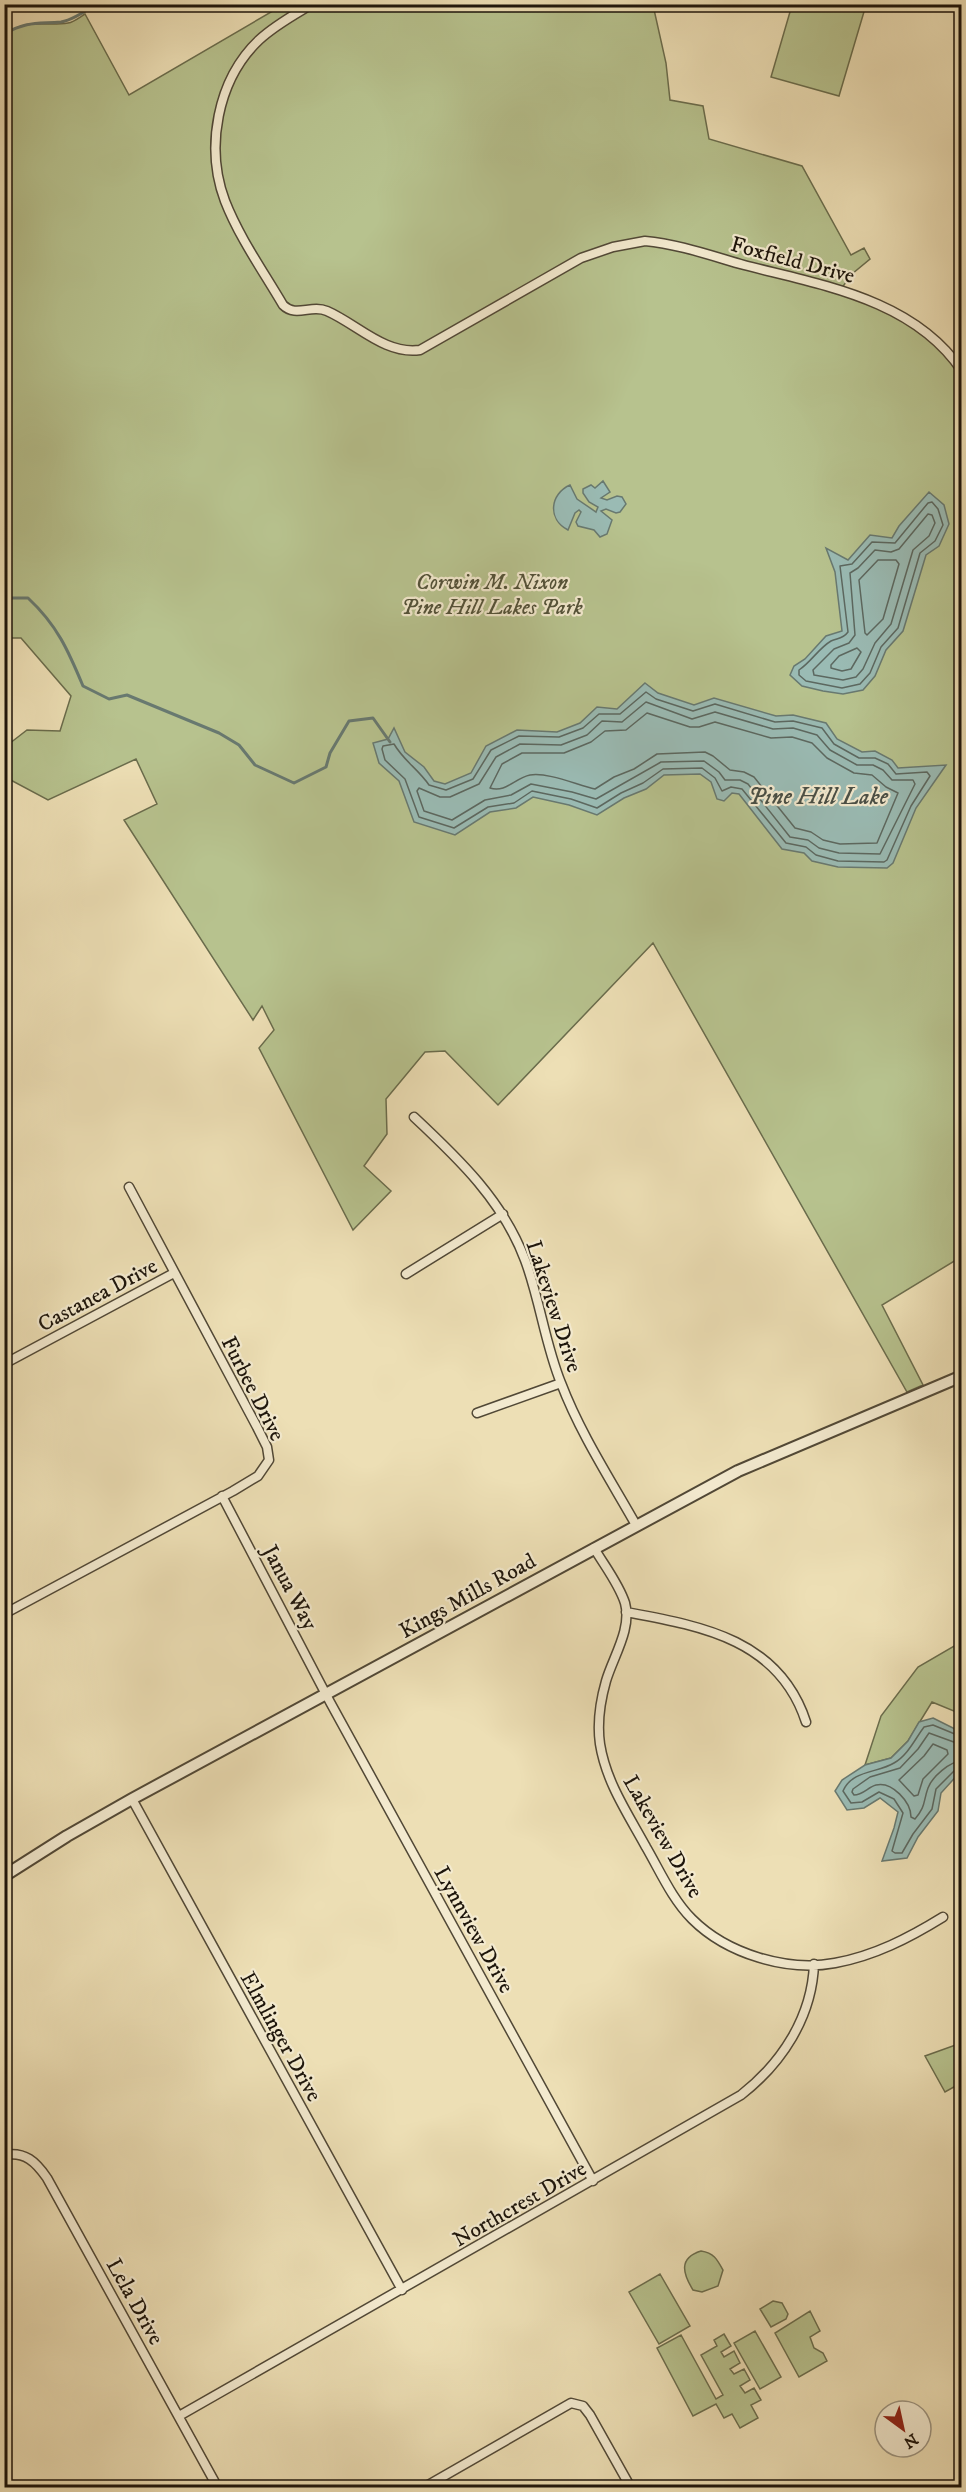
<svg xmlns="http://www.w3.org/2000/svg" width="966" height="2492" font-family="'IM FELL DW Pica',serif">
<style>
.green{fill:#b7c28e;stroke:#6a6c4c;stroke-width:1.5}
.water{fill:#9abbb4;stroke:#687970;stroke-width:1.5}
.lines{fill:none;stroke-linecap:round;stroke-linejoin:round}
.shore{stroke:#5c6860;stroke-width:1.5}
.stream{stroke:#687970;stroke-width:3}
.minor-casing{stroke:#514836;stroke-width:11}
.tertiary-casing{stroke:#514836;stroke-width:14}
.minor{stroke:#f3eacf;stroke-width:8}
.tertiary{stroke:#f3eacf;stroke-width:10}
.labels{text-anchor:middle;stroke-width:4.5;stroke-linejoin:round;paint-order:stroke}
.street-label{font-size:22px;fill:#1d150b;stroke:#f3eacf}
.park-label{font-size:22px;font-style:italic;fill:#535239;stroke:#f3eacf}
.water-label{font-size:24px;font-style:italic;fill:#494f46;stroke:#f3eacf}
</style>
<rect width="100%" height="100%" fill="#eddfb5"/>
<filter id="stains"><feTurbulence type="fractalNoise" baseFrequency=".00333" numOctaves="4"/><feColorMatrix values="0 0 0 0 .2 0 0 0 0 .09 0 0 0 0 .02 0 0 0 .5 -.17"/></filter>
<radialGradient id="worn" r=".72"><stop offset=".6" stop-color="#630" stop-opacity="0"/><stop offset="1" stop-color="#630" stop-opacity=".3"/></radialGradient>
<!-- green -->
<path class="green" d="M 283,5 L 653,5 L 666,63 L 670,100 L 703,106 L 709,139 L 802,166 L 851,255 L 864,248 L 870,259 L 852,274 L 841,289 L 913,323 L 961,371 L 961,1257 L 882,1305 L 923,1385 L 907,1392 L 653,943 L 498,1105 L 445,1051 L 425,1052 L 386,1099 L 387,1134 L 364,1166 L 391,1191 L 353,1230 L 259,1048 L 274,1030 L 262,1006 L 253,1020 L 124,820 L 157,804 L 136,759 L 48,800 L 5,777 L 5,747 L 27,730 L 60,731 L 71,696 L 21,638 L 5,638 L 4,37 C 22,17 46,27 68,23 C 74,22 80,17 85,14 L 129,95 Z
M 792,5 L 866,5 L 839,96 L 771,77 Z
M 961,1642 L 961,1714 L 932,1702 L 908,1741 L 891,1758 L 865,1765 L 881,1716 L 918,1667 Z
M 961,2043 L 961,2083 L 945,2092 L 925,2056 Z
M 701,2251 C 714,2253 717,2259 723,2270 L 718,2286 L 702,2292 L 693,2290 C 683,2274 678,2258 701,2251 Z
M 660,2274 L 690,2326 L 659,2344 L 629,2292 Z
M 773,2301 L 782,2303 L 788,2314 L 786,2319 L 771,2327 L 760,2309 Z
M 810,2311 L 820,2331 L 810,2337 L 814,2348 L 823,2353 L 827,2361 L 799,2377 L 775,2333 Z
M 755,2331 L 781,2377 L 760,2389 L 734,2343 Z
M 724,2334 L 731,2346 L 721,2352 L 724,2357 L 734,2351 L 740,2363 L 730,2369 L 734,2374 L 744,2369 L 750,2380 L 740,2386 L 745,2393 L 754,2388 L 761,2400 L 751,2405 L 758,2418 L 740,2428 L 732,2414 L 724,2418 L 716,2404 L 693,2416 L 657,2348 L 681,2335 L 716,2399 L 723,2395 L 701,2355 L 717,2346 L 714,2340 Z"/>
<!-- water -->
<path class="water" d="M 603,481 L 610,492 L 601,498 L 607,500 L 617,496 L 622,497 L 626,504 L 620,512 L 616,513 L 606,509 L 601,511 L 612,520 L 607,534 L 600,537 L 594,530 L 578,526 L 576,522 L 581,512 L 579,510 L 575,513 L 568,530 C 547,519 550,494 570,485 L 577,499 L 596,512 L 598,507 L 589,502 L 583,493 L 583,489 L 591,485 L 595,488 Z
M 929,492 L 944,505 L 949,524 L 939,546 L 926,555 L 903,631 L 886,650 L 875,676 L 863,690 L 843,694 L 823,691 L 802,686 L 790,675 L 794,666 L 805,659 L 826,636 L 842,631 L 835,572 L 826,548 L 848,560 L 870,535 L 892,538 L 899,526 Z
M 645,683 L 658,693 L 694,705 L 714,698 L 776,716 L 793,715 L 826,723 L 837,739 L 862,752 L 875,751 L 892,760 L 898,768 L 946,765 L 916,808 L 893,863 L 887,868 L 838,867 L 812,861 L 804,853 L 782,849 L 739,794 L 732,793 L 724,801 L 717,799 L 711,782 L 700,774 L 664,775 L 646,789 L 624,798 L 597,815 L 569,805 L 533,797 L 516,808 L 490,812 L 455,835 L 414,822 L 399,781 L 379,763 L 373,743 L 388,739 L 394,728 L 405,752 L 424,767 L 434,781 L 445,784 L 471,773 L 486,746 L 517,730 L 557,732 L 580,723 L 597,707 L 617,709 Z
M 933,1718 L 961,1732 L 961,1771 L 941,1793 L 938,1811 L 918,1837 L 907,1858 L 882,1861 L 894,1828 L 898,1812 L 880,1798 L 864,1808 L 847,1810 L 835,1791 L 842,1780 L 865,1765 L 891,1758 L 908,1741 L 919,1722 Z"/>
<g class="lines">
<!-- shore -->
<path class="shore" d="M 928,503 L 932,502 L 938,509 L 943,525 L 935,541 L 920,553 L 898,628 L 881,647 L 870,673 L 860,684 L 842,688 L 806,681 L 799,675 L 799,670 C 811,662 819,648 831,641 C 838,638 843,639 848,632 L 840,566 L 852,564 L 872,542 L 895,543 Z
M 928,514 L 932,515 L 935,523 L 929,536 L 913,550 L 891,624 L 875,643 L 863,669 L 856,677 L 843,680 L 814,675 L 813,670 L 834,649 L 849,643 L 855,635 L 850,573 L 858,568 L 875,550 L 891,552 L 899,549 Z
M 878,560 L 896,560 L 899,564 L 883,619 L 867,635 L 865,633 L 859,580 Z
M 857,648 L 861,652 L 851,669 L 842,671 L 831,668 L 831,665 L 839,656 Z
M 646,692 L 656,699 L 693,711 L 715,704 L 775,722 L 793,721 L 822,728 L 834,744 L 859,758 L 875,758 L 888,764 L 896,774 L 927,772 L 930,776 L 911,806 L 887,860 L 884,862 L 838,861 L 816,855 L 806,847 L 786,843 L 742,789 L 731,787 L 722,791 L 715,778 L 702,768 L 663,769 L 643,783 L 621,793 L 597,808 L 571,799 L 532,791 L 514,803 L 488,807 L 454,828 L 419,817 L 405,779 L 385,760 L 382,749 L 383,746 L 394,744 C 404,761 418,769 429,785 L 446,790 L 473,779 L 491,750 L 519,736 L 559,737 L 583,728 L 599,714 L 620,714 Z
M 646,702 L 692,719 L 715,712 L 773,729 L 793,728 L 817,735 L 830,750 L 857,765 L 873,765 L 883,770 L 892,780 L 913,780 L 915,784 L 880,854 L 839,853 L 819,848 L 808,840 L 790,837 L 748,784 L 740,780 L 725,780 L 719,772 L 704,761 L 661,762 L 596,799 L 572,792 L 531,784 L 511,795 L 485,800 L 452,820 L 424,811 L 417,791 L 419,788 L 440,797 L 450,797 L 479,784 L 496,757 L 520,744 L 561,745 L 587,735 L 602,721 L 622,722 Z
M 647,713 L 690,727 L 699,727 L 715,722 L 771,738 L 792,737 L 812,743 L 827,758 L 854,773 L 872,775 L 886,787 L 898,793 L 877,843 L 840,844 L 823,840 L 811,832 L 795,828 L 754,777 L 744,772 L 730,770 L 713,756 L 705,752 L 657,754 L 634,769 L 614,777 L 595,789 C 577,785 548,772 530,775 C 515,778 506,793 490,788 L 502,764 L 522,753 L 564,753 L 591,742 L 605,731 L 626,730 Z
M 962,1737 L 933,1725 L 924,1727 C 915,1739 908,1755 894,1763 C 878,1773 852,1770 843,1791 L 851,1803 L 862,1802 L 879,1792 L 894,1799 L 903,1813 L 892,1851 L 895,1853 L 902,1853 L 913,1834 L 932,1809 L 936,1789 L 955,1770 L 962,1768
M 933,1744 L 947,1750 L 948,1754 L 923,1779 L 918,1795 L 914,1796 L 899,1780 L 924,1756 Z
M 962,1745 L 929,1733 L 918,1749 L 900,1768 L 870,1777 L 853,1789 L 852,1792 L 854,1795 C 863,1795 868,1787 876,1785 C 892,1781 911,1802 911,1817 L 915,1819 C 926,1806 923,1802 928,1788 C 932,1777 950,1761 962,1761"/>
<!-- stream -->
<path class="stream" d="M 4,34 C 28,21 36,24 61,22 C 73,20 86,11 96,4
M 4,598 L 28,598 C 57,625 68,650 83,686 L 109,699 L 127,695 L 219,733 L 239,745 L 255,765 L 294,783 L 326,767 L 330,753 L 349,721 L 373,718 L 390,742"/>
<!-- minor casing -->
<g class="minor-casing">
<path id="minor" d="M 312,4 C 294,15 275,25 259,40 C 217,80 205,148 225,201 C 239,237 263,271 283,305 C 296,318 311,304 327,311 C 357,324 385,355 420,350 L 581,258 L 613,247 L 645,241 C 678,244 712,256 744,265 C 821,285 914,299 962,371
M 414,1117 C 459,1159 503,1201 525,1260 C 540,1300 545,1344 561,1383 C 580,1433 610,1479 636,1525
M 406,1274 L 503,1214
M 4,1364 L 174,1273
M 477,1413 L 561,1383
M 222,1496 L 330,1702 L 593,2181
M 594,1548 C 604,1565 619,1584 625,1603 C 632,1629 613,1657 606,1681 C 600,1702 597,1723 600,1744 C 606,1782 628,1814 646,1847 C 660,1871 672,1899 692,1919 C 727,1954 787,1972 835,1963 C 874,1956 909,1938 943,1917
M 626,1612 C 701,1626 779,1639 806,1722
M 4,1614 L 233,1491 L 258,1476 L 269,1460 L 267,1447 L 257,1427 L 129,1187
M 132,1799 L 402,2290
M 4,2155 C 25,2151 36,2162 47,2178 L 218,2488
M 179,2416 L 741,2095 C 782,2063 812,2017 814,1964
M 423,2488 L 571,2403 L 583,2406 L 590,2415 L 631,2488"/>
</g>
<!-- tertiary casing -->
<g class="tertiary-casing">
<path id="tertiary" d="M 4,1876 L 67,1836 L 132,1799 L 738,1471 L 962,1376"/>
</g>
<!-- minor -->
<use href="#minor" class="minor"/>
<!-- tertiary -->
<use href="#tertiary" class="tertiary"/>
</g>
<g class="labels">
<!-- street labels -->
<g class="street-label">
<text transform="translate(793 259) rotate(15)" y="8">Foxfield Drive</text>
<text transform="translate(97 1294) rotate(-28)" y="8">Castanea Drive</text>
<text transform="translate(555 1306) rotate(72)" y="8">Lakeview Drive</text>
<text transform="translate(254 1388) rotate(63)" y="8">Furbee Drive</text>
<text transform="translate(291 1587) rotate(62)" y="8">Janua Way</text>
<text transform="translate(467 1595) rotate(-29)" y="8">Kings Mills Road</text>
<text transform="translate(664 1836) rotate(60)" y="8">Lakeview Drive</text>
<text transform="translate(475 1929) rotate(61)" y="8">Lynnview Drive</text>
<text transform="translate(282 2036) rotate(61)" y="8">Elmlinger Drive</text>
<text transform="translate(519 2203) rotate(-30)" y="8">Northcrest Drive</text>
<text transform="translate(136 2301) rotate(61)" y="8">Lela Drive</text>
</g>
<!-- park labels -->
<g class="park-label">
<text x="492" y="589">Corwin M. Nixon<tspan x="492" dy="25">Pine Hill Lakes Park</tspan></text>
</g>
<!-- water labels -->
<g class="water-label">
<text x="818" y="804">Pine Hill Lake</text>
</g>
</g>
<!-- margin -->
<rect width="966" height="2492" fill="none" stroke="#eddfb5" stroke-width="24"/>
<rect x="6" y="6" width="954" height="2480" fill="none" stroke="#1d150b" stroke-width="3"/>
<rect x="12" y="12" width="942" height="2468" fill="none" stroke="#1d150b" stroke-width="1.5"/>
<!-- north arrow -->
<g transform="translate(903 2429) rotate(147)"><circle r="28" fill="#f3eacf" stroke="#9d9581" stroke-width="1.5"/>
<path d="M0-4.5L10 22L0 15L-10 22Z" fill="#8f2418"/>
<text y="-9" font-size="16" font-weight="bold" text-anchor="middle" fill="#1d150b">N</text>
</g>
<rect width="100%" height="100%" filter="url(#stains)"/>
<rect width="100%" height="100%" fill="url(#worn)"/>
</svg>
